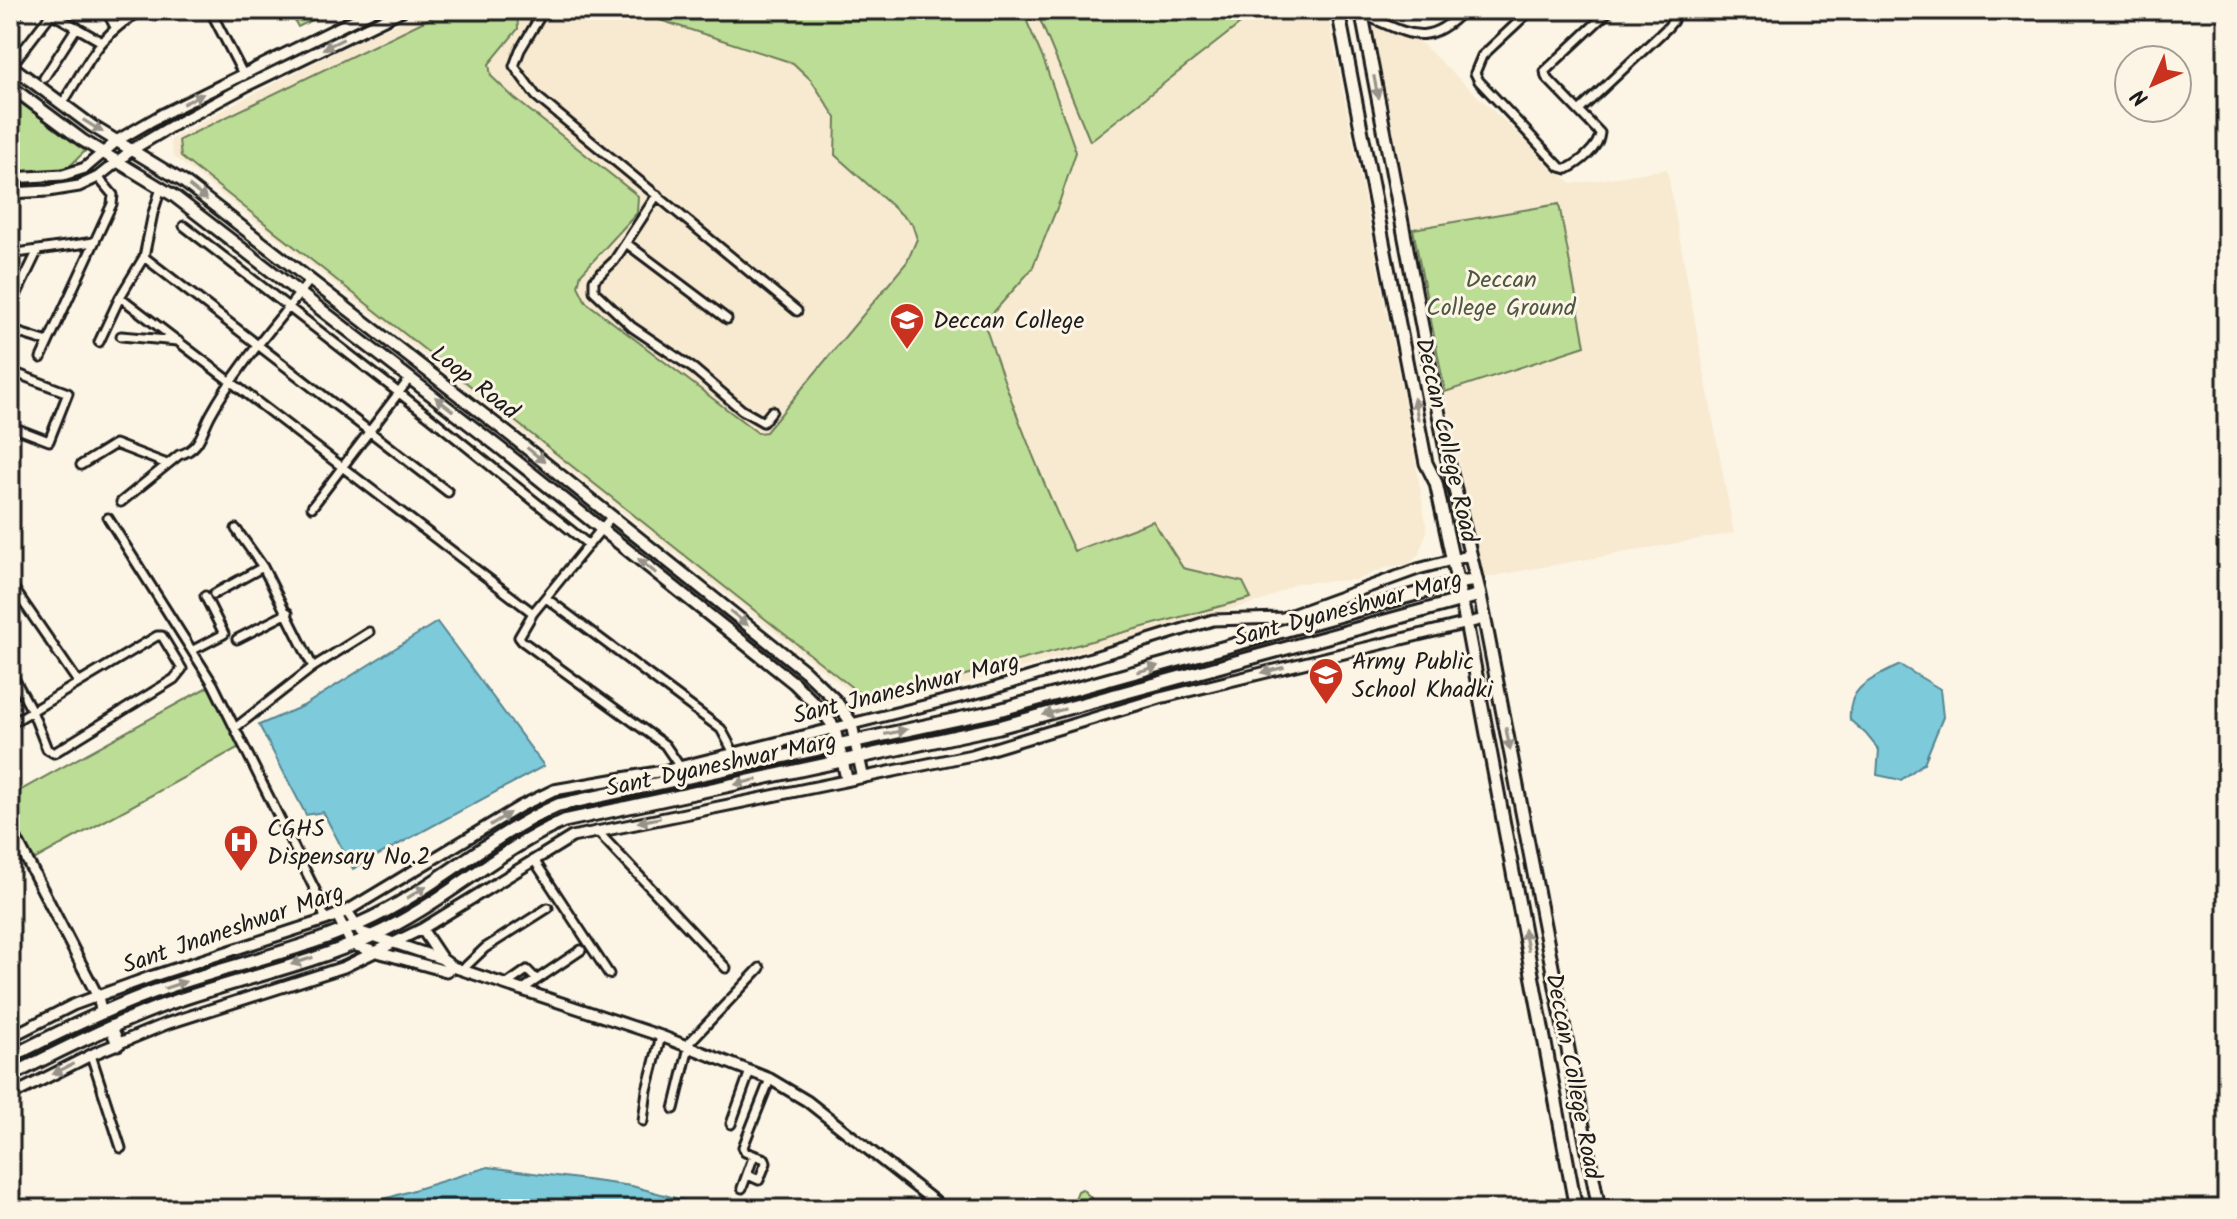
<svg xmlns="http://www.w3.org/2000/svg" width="2237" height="1219" font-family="Kalam,sans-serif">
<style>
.built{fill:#f8ead1}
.green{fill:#bcdd96;stroke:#6c7c59;stroke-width:2}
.water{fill:#7dcadb;stroke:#56848f;stroke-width:2}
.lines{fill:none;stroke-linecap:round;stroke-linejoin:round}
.minor-casing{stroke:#1c1c1c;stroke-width:13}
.tertiary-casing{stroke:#1c1c1c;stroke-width:15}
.secondary-casing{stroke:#1c1c1c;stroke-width:16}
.primary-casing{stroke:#1c1c1c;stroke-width:17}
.minor{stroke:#fcf5e5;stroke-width:7}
.tertiary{stroke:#fcf5e5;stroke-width:9}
.secondary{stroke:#fcf5e5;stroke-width:10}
.primary{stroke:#fcf5e5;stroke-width:11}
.oneway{fill:#97938b}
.labels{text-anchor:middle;stroke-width:6;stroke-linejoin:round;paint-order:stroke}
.park-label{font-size:24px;fill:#4c5641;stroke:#fcf5e5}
.poi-label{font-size:24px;fill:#1c1c1c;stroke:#fcf5e5;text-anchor:start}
.street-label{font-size:24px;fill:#1c1c1c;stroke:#fcf5e5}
</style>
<rect width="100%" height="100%" fill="#fcf5e5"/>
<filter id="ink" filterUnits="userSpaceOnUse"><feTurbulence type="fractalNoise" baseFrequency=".0125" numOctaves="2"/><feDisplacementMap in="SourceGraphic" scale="16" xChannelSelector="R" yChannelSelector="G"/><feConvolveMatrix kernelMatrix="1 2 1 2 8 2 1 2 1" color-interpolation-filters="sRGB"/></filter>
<g filter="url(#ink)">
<!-- built -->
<path class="built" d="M 429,10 L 1327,10 L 1415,456 L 1427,531 L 1419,554 L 1410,564 L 1388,567 L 1357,580 L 1296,583 L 1265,600 L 957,686 L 867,705 L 173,156 L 170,140 L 228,107 L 364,37 Z
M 1372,23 L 1421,43 L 1572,184 L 1667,169 L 1734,533 L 1482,578 Z"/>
<!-- green -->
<path class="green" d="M 289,10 L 333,10 L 298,27 Z
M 447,10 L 517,10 L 518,29 L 489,64 L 491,76 L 514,98 L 638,196 L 637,213 L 581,274 L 578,286 L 586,302 L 758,433 L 766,432 L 907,262 L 917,239 L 912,224 L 835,155 L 836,118 L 811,80 L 793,63 L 660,20 L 647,10 L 1022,10 L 1044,61 L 1076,152 L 1059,203 L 1032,269 L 984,323 C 1010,400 1040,477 1074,551 L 1153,521 L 1183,568 L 1243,582 L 1251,598 L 869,701 L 181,157 L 179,140 Z
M 1036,10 L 1258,10 L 1090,141 Z
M 10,95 L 85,151 L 63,173 L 10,174 Z
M 1559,204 L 1585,346 L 1445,392 L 1413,229 Z
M 213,684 L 243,745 L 28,863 L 10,827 L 10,796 Z
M 1082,1189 L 1102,1209 L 1071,1209 L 1078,1191 Z"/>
<!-- water -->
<path class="water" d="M 437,622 L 544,766 L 353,869 L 323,812 L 306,815 L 259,725 L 303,706 Z
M 1900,665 L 1940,689 L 1943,717 L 1924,763 L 1901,780 L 1877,775 L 1879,750 L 1866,734 L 1850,720 C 1847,685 1873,679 1900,665 Z
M 488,1167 L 632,1186 L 715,1209 L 352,1209 Z"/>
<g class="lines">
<!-- minor casing -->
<g class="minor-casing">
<path id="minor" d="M 46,10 L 100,41
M 106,10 L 115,27
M 210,10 L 244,76
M 544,10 L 520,50 L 514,66 L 536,96 L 797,311
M 1531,10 L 1482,56 L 1475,73 L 1479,81 L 1560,167 L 1567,169 C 1579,163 1599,148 1600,133 L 1546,77 L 1545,71 L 1610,10
M 1361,14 C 1408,32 1425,51 1464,10
M 10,24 L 20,10
M 11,66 L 54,10
M 44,78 L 77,27
M 62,104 C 90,61 96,36 143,10
M 1580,110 L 1667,28 L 1673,21 L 1672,10
M 657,195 L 614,261 L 594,280 L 594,291 L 632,327 L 694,369 L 742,410 L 763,422 L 772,411
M 184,226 L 430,417 L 589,545
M 626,243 L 727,319
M 10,254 L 94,242
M 144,257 L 448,492
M 120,297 L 533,613
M 10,308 L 38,250
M 10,330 L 48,342
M 121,336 L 178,341
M 99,342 L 120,297 L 144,257 L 153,213 L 161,188
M 41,358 L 112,204 L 113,195 L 98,177
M 10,371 L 68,393 L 49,441 L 10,426
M 81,465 L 115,444 L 167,464
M 121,502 L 179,455 C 201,449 201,432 211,414 C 237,366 277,323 310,280
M 312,507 L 410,378
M 612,516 L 533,613 L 519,637 L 522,641 L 665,745 L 680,767
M 108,518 L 213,684 L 320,900 L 325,920
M 236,529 L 263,567 L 313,667
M 10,583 L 78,682
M 214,594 L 263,567
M 546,598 L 721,729 L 734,753
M 237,639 L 288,613
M 193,650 L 224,634 L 205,596
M 10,671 L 32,711 L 157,636 L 162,636 L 182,669 L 174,679 L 54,753 L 47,749 L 32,711 L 10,724
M 235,728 L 313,667 L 369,632
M 597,831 L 726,968
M 534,860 L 609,974
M 462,970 L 485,948 L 548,908
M 507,984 L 527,970 L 536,979
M 523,989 L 581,950
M 686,1046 L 760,968
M 91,1055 L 121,1148
M 674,1109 L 689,1047
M 643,1121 L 647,1090 L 661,1036
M 731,1124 L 750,1071
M 748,1175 L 759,1180 L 766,1163 L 765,1159 L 745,1152 L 743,1147 L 770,1079
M 742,1188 L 754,1155"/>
</g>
<!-- tertiary casing -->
<g class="tertiary-casing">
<path id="tertiary" d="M 10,178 L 63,175 L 85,168 L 118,140 L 163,114 L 374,10
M 10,193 L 48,191 L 79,186 L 98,177 L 133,149 L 172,126 L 248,85 L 403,10
M 10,827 L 98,997 L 102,1013
M 347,911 L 361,932 L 442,959 L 453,967 L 661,1036 L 770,1079 L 807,1101 L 944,1209
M 337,915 L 352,945 L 446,971 L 453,967
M 422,929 L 442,959
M 10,1037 L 73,1005 L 150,977 L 325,920 L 347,911 L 521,806 L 554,790 L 663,771 L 988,690 L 1213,620 L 1283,618 L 1418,569 L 1471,555
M 10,1096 L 95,1053 L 166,1024 L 344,967 L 422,929 L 572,837 L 972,755 L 1160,698 L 1484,619"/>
</g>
<!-- secondary casing -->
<g class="secondary-casing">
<path id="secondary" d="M 10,65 L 92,126 L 184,182 L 510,435 L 805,671 L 835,700 L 851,722 L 863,777
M 10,86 L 82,140 L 174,196 L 500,448 L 794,683 L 823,712 L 834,727 L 847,780"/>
</g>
<!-- primary casing -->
<g class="primary-casing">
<path id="primary" d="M 1338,10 L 1426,463 L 1436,483 L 1466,622 L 1576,1209
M 1361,10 L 1447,456 L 1480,595 L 1599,1209
M 111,1027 L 118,1044
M 10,1057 C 57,1033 104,1010 153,992 C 221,967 295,953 361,923 C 431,892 488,836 558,805 L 995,711 L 1456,583 L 1476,580
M 10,1076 C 59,1051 107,1027 159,1007 C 229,981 304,967 372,936 C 440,906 496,851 564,821 L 999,727 L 1480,595"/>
</g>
<!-- minor -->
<use href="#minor" class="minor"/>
<!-- tertiary -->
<use href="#tertiary" class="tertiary"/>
<!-- secondary -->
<use href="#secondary" class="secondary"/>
<!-- primary -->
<use href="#primary" class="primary"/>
</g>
<!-- one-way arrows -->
<defs><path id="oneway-solid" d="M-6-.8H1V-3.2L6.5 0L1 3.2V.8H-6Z" transform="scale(2)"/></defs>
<g class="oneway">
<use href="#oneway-solid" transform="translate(333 44) rotate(154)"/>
<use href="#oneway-solid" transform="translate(1376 87) rotate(79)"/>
<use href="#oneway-solid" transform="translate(193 99) rotate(-26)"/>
<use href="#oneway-solid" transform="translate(93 126) rotate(32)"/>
<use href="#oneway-solid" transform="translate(198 193) rotate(38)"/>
<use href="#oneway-solid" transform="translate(444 404) rotate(-142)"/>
<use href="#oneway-solid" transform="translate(1416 409) rotate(-101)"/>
<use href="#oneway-solid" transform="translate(536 455) rotate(39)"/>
<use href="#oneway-solid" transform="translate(647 566) rotate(-141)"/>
<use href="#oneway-solid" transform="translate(739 618) rotate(39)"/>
<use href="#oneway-solid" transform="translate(1148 669) rotate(-16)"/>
<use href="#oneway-solid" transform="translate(1273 670) rotate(166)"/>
<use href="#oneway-solid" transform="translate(1054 712) rotate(164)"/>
<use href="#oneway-solid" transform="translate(896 732) rotate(-12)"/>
<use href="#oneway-solid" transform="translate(1508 739) rotate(79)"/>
<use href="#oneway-solid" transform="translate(746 782) rotate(167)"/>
<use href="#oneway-solid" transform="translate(500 819) rotate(-32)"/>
<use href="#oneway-solid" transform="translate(649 820) rotate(169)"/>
<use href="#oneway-solid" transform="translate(417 892) rotate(-32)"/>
<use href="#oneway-solid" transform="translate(1526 940) rotate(-101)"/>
<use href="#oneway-solid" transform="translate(302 961) rotate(162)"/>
<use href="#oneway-solid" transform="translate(175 985) rotate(-18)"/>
<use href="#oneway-solid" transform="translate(63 1069) rotate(153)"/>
</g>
</g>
<!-- icons -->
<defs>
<g id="university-pin" transform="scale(1.8)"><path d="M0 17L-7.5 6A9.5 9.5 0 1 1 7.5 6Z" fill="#c8321e" stroke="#fcf5e5"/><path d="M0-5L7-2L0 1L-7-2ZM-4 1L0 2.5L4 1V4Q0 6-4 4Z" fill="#fff"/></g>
<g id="school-pin" transform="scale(1.8)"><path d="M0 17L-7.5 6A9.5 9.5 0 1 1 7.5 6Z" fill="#c8321e" stroke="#fcf5e5"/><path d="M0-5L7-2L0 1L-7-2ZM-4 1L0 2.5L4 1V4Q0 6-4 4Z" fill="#fff"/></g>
<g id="hospital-pin" transform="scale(1.8)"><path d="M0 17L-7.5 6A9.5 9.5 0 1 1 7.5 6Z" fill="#c8321e" stroke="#fcf5e5"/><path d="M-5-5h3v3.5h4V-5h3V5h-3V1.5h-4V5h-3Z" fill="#fff"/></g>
</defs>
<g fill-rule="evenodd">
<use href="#university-pin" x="907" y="320"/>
<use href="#school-pin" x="1326" y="675"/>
<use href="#hospital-pin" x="241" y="842"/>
</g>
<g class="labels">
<!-- park labels -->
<g class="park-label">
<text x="1501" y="287">Deccan<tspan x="1501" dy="28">College Ground</tspan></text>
</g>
<!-- poi labels -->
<g class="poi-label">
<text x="933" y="328">Deccan College</text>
<text x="1352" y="669">Army Public<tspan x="1352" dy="28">School Khadki</tspan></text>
<text x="267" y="836">CGHS<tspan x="267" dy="28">Dispensary No.2</tspan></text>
</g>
<!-- street labels -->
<g class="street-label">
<text transform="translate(475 382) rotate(38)" y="8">Loop Road</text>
<text transform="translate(1447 440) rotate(77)" y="8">Deccan College Road</text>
<text transform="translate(1348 608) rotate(-15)" y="8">Sant Dyaneshwar Marg</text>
<text transform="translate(906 688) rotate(-14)" y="8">Sant Jnaneshwar Marg</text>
<text transform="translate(721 764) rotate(-12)" y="8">Sant Dyaneshwar Marg</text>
<text transform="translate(233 928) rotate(-19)" y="8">Sant Jnaneshwar Marg</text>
<text transform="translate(1574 1076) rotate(79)" y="8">Deccan College Road</text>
</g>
</g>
<!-- margin -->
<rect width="2237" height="1219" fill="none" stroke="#fcf5e5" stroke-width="40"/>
<rect x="20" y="20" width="2197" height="1179" fill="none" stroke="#1c1c1c" stroke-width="3" filter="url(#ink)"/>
<!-- north arrow -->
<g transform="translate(2153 84) rotate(225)"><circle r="38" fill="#fcf5e5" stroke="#a29e95" stroke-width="2"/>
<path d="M0-6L14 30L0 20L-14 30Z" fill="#c8321e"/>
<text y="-12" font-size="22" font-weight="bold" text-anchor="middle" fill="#1c1c1c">N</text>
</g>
</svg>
